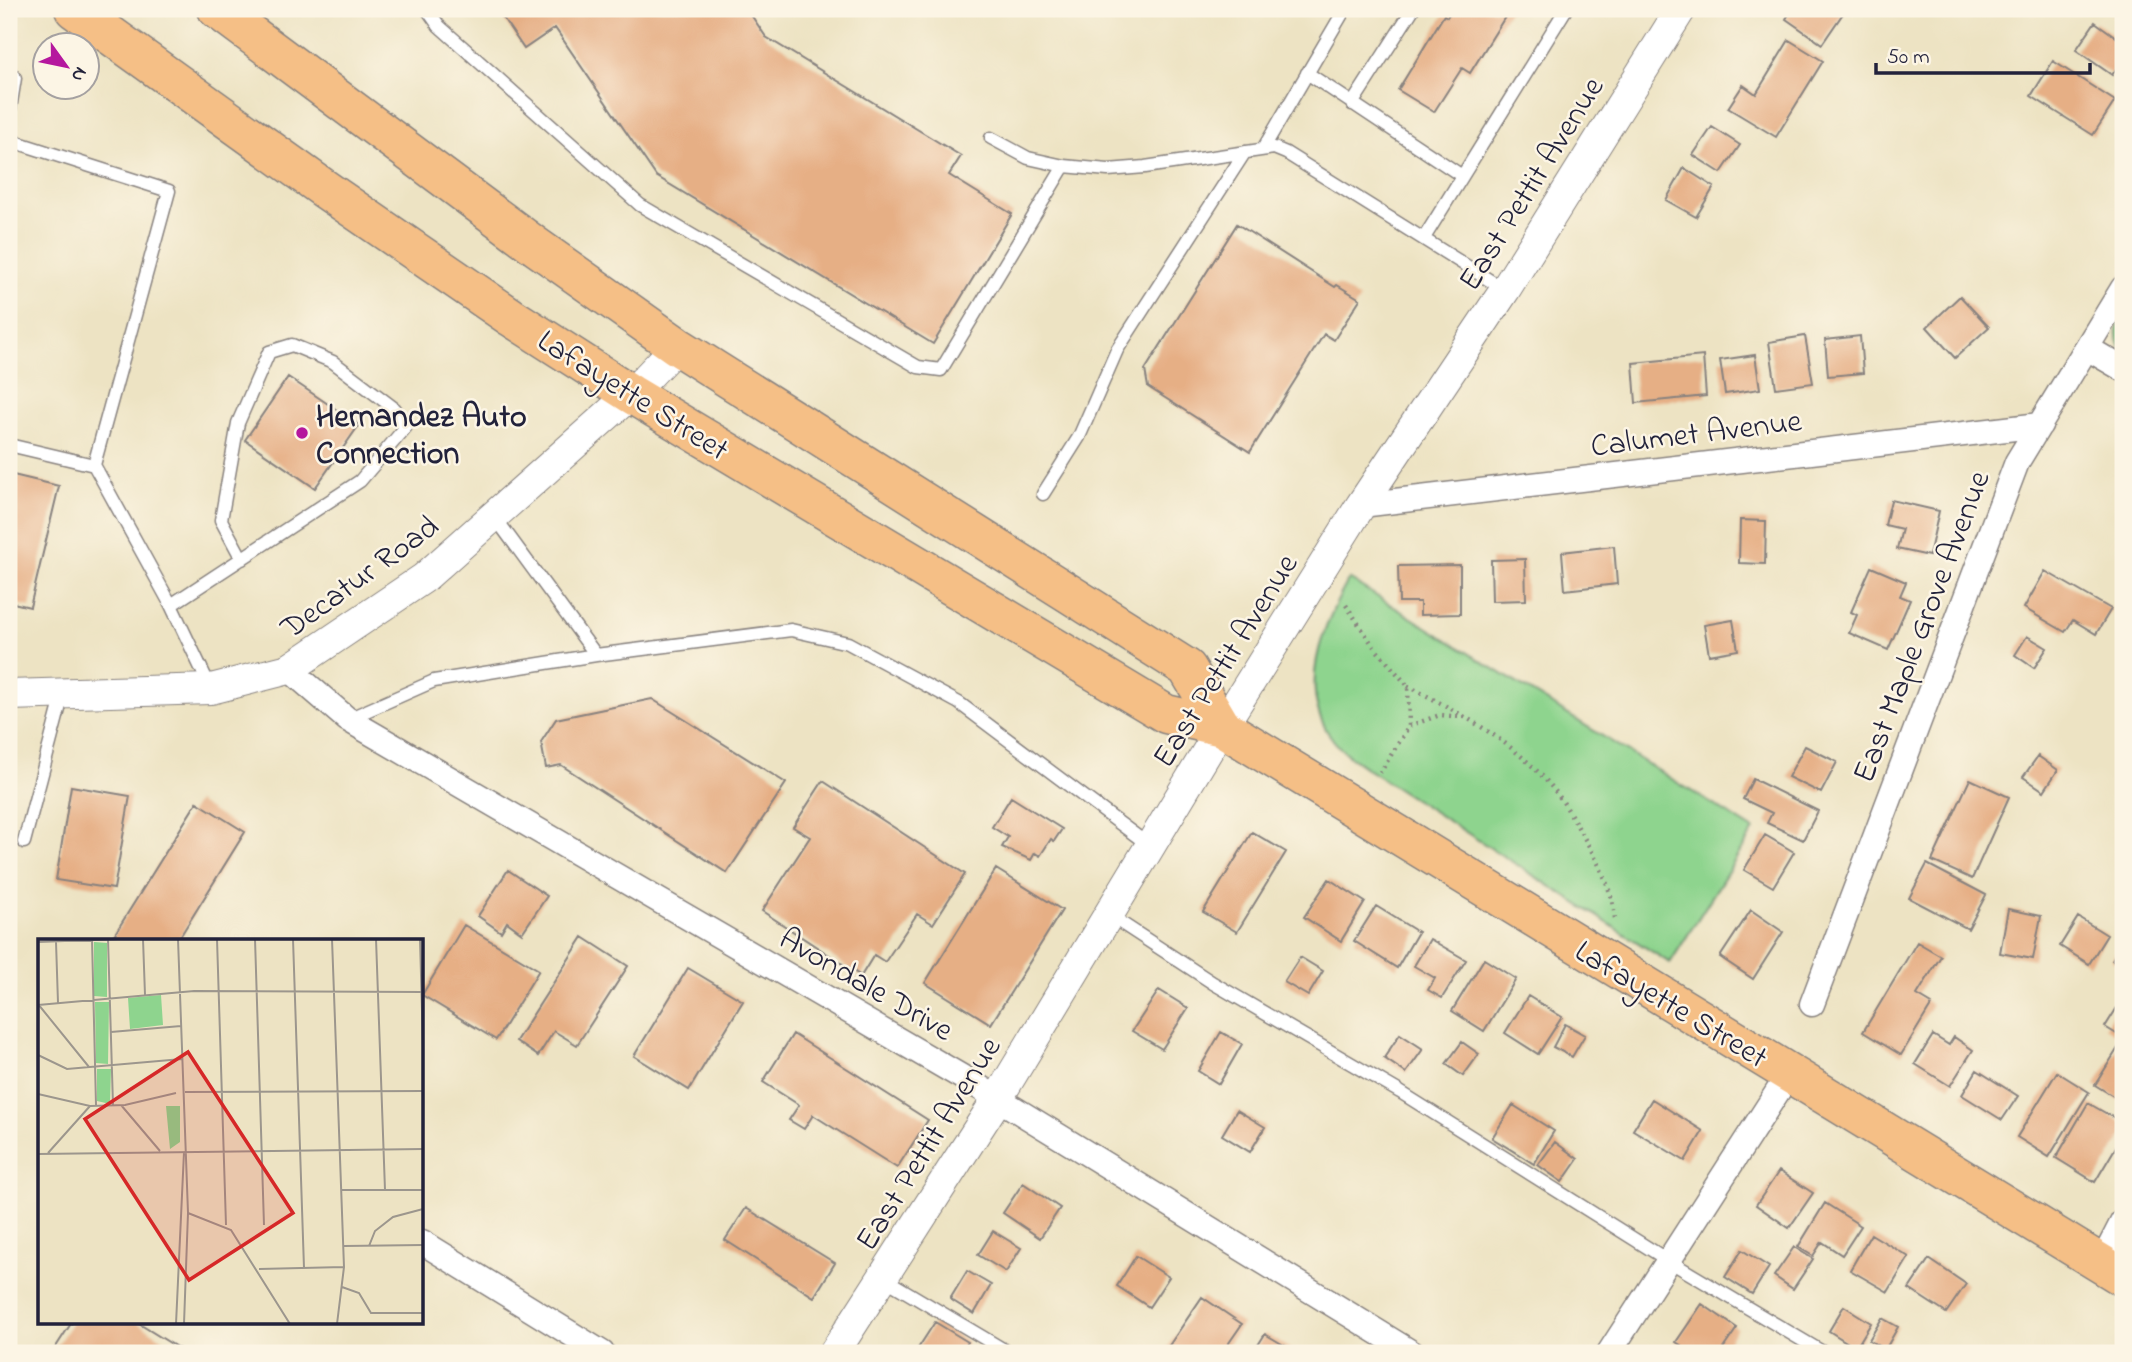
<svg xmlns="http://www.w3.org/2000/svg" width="2132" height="1362" font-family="'Indie Flower',sans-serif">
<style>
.green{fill:#8ed48e;stroke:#587b64;stroke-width:2}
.building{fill:#e6af85}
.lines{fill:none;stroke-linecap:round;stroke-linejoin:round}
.service-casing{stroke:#88827f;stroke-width:15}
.minor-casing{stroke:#88827f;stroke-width:27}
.tertiary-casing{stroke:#88827f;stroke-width:32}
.trunk-casing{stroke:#88827f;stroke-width:41}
.path{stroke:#88827f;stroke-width:4.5;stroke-dasharray:2 5;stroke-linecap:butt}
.service{stroke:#fff;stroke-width:12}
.minor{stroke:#fff;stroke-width:24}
.tertiary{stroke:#fff;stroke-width:30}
.trunk{stroke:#f5bf86;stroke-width:38}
.poi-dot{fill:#b5179e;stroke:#fcf5e5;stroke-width:2.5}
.labels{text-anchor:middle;stroke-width:5;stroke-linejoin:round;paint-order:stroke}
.street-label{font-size:32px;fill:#22223b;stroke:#fcf5e5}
.poi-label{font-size:32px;font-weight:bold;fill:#22223b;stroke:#fcf5e5;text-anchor:start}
.inset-road{fill:none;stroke:#9c968d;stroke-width:2}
.view{fill:#d62828;fill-opacity:0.15;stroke:#d62828;stroke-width:3.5}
.inset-edge{fill:none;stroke:#22223b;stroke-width:3.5}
</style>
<rect width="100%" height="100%" fill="#fcf5e5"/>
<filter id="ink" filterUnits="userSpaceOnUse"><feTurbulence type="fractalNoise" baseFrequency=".0143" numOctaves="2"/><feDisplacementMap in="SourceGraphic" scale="14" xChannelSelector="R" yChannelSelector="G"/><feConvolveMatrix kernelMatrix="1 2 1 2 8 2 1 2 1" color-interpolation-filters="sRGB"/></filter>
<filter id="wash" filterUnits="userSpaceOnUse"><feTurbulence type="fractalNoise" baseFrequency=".00686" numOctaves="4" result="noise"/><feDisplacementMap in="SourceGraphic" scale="28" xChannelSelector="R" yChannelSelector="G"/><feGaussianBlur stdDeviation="1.57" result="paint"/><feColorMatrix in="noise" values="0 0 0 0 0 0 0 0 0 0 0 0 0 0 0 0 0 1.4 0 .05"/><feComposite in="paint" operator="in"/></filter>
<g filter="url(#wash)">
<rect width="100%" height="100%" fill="#ede3c3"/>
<!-- green -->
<path class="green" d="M 2123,312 L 2123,353 C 2114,339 2115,326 2123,312 Z
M 1349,579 L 1754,830 L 1670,963 L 1372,772 C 1359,763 1344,754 1334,741 C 1295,692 1322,626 1349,579 Z"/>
<g id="blocks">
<!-- building -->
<path class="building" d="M 497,9 L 747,9 L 766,37 L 961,156 L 949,175 L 1012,214 L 933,344 L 656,176 L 555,28 L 524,49 Z
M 1452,9 L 1510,9 L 1470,73 L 1462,68 L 1434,112 L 1398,90 L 1444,15 L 1447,17 Z
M 1792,9 L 1846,9 L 1822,44 L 1786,19 Z
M 2095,22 L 2123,42 L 2123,59 L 2112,75 L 2076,50 Z
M 1789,40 L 1823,61 L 1776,137 L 1728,108 L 1743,85 L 1756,94 Z
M 2053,61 L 2115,101 L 2093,135 L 2031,96 Z
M 1712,127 L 1740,145 L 1721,173 L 1693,155 Z
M 1684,168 L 1714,187 L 1696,217 L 1666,200 Z
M 1237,224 L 1335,287 L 1337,285 L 1360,299 L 1334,340 L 1324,334 L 1250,452 L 1148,387 L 1145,370 Z
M 1960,296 L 1989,327 L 1955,358 L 1927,327 Z
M 1805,336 L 1813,383 L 1776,388 L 1769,342 Z
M 1860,336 L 1863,373 L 1828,376 L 1825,340 Z
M 1755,355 L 1760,389 L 1725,394 L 1720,360 Z
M 1703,356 L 1706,396 L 1636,403 L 1633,363 Z
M 288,377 L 359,425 L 315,488 L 245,440 Z
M 9,474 L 59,486 L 30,607 L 9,602 Z
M 1891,500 L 1939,511 L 1929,556 L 1897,549 L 1902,529 L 1885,525 Z
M 1740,520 L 1766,521 L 1765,564 L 1739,563 Z
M 1614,546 L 1617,584 L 1565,590 L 1562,552 Z
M 1525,559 L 1526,600 L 1492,601 L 1491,560 Z
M 1460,565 L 1460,614 L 1420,615 L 1420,602 L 1399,602 L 1398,566 Z
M 1871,567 L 1906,582 L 1900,596 L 1910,600 L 1888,650 L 1849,633 L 1857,615 L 1851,612 Z
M 2045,571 L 2111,609 L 2096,634 L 2073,620 L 2065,632 L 2024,608 Z
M 1733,620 L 1738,650 L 1709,655 L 1704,625 Z
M 2027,636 L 2047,648 L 2034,668 L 2015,655 Z
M 652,699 L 786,783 L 727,873 L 561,765 L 546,768 L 541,742 L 556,719 Z
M 1805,746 L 1837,762 L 1821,793 L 1788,777 Z
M 2038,756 L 2058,770 L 2044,791 L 2023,777 Z
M 1753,779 L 1818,811 L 1803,840 L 1767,823 L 1772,813 L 1743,799 Z
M 1970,779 L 2009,797 L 1972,879 L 1932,861 Z
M 823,781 L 965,874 L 933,924 L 917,914 L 885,962 L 874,955 L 861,976 L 762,911 L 810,837 L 793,827 Z
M 71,786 L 130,796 L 114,889 L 56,880 Z
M 1011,797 L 1062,829 L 1054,841 L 1051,839 L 1040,856 L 1035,853 L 1031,860 L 1002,847 L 1008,837 L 992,827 Z
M 197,802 L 245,832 L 178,940 L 111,940 Z
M 1252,832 L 1286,852 L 1237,932 L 1203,912 Z
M 1765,835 L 1794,852 L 1773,887 L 1744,870 Z
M 1927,864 L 1986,895 L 1968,929 L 1909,898 Z
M 996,869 L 1062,910 L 991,1024 L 925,983 Z
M 508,870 L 547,896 L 522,933 L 507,922 L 501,932 L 478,916 Z
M 1329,879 L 1365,902 L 1341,941 L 1304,917 Z
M 1376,906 L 1418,932 L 1397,968 L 1354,941 Z
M 2008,909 L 2041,916 L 2033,959 L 2000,953 Z
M 1751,910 L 1783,932 L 1753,979 L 1720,957 Z
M 2078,917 L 2107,935 L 2089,964 L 2060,946 Z
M 464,925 L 539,970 L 496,1040 L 422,995 Z
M 583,937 L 628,966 L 577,1045 L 554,1031 L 538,1056 L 516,1041 Z
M 1430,939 L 1466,960 L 1442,998 L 1428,990 L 1435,978 L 1414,966 Z
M 2123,941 L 2123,967 L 2112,960 Z
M 1917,942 L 1941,956 L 1917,995 L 1932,1004 L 1901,1055 L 1863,1032 Z
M 1300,957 L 1323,971 L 1308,996 L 1284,982 Z
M 1484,959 L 1516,979 L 1484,1031 L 1452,1011 Z
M 688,968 L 743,1001 L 689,1090 L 634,1056 Z
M 1159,990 L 1188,1008 L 1162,1049 L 1132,1031 Z
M 1528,996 L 1562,1017 L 1538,1054 L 1505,1033 Z
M 2123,998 L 2123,1038 L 2105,1027 Z
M 1565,1024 L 1585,1035 L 1572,1057 L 1553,1047 Z
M 1221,1032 L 1242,1044 L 1219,1084 L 1198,1071 Z
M 793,1034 L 928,1120 L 897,1168 L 813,1115 L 804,1129 L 789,1120 L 799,1105 L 763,1082 Z
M 1400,1034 L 1423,1049 L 1406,1073 L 1384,1058 Z
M 1933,1035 L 1949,1045 L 1954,1037 L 1973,1050 L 1950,1086 L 1915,1064 Z
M 1462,1042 L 1479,1054 L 1463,1076 L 1446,1064 Z
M 2118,1048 L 2123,1051 L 2123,1102 L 2095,1085 Z
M 1977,1070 L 2018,1096 L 2002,1120 L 1962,1095 Z
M 2057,1072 L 2089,1092 L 2049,1157 L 2017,1137 Z
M 1652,1099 L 1703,1131 L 1685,1161 L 1633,1130 Z
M 2088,1103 L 2123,1123 L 2123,1135 L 2095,1182 L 2056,1158 Z
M 1513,1105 L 1554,1131 L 1534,1164 L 1492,1138 Z
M 1237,1110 L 1265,1127 L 1250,1152 L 1222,1135 Z
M 1555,1142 L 1578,1159 L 1562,1182 L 1538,1165 Z
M 1779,1171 L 1813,1193 L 1789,1228 L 1756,1205 Z
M 1023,1183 L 1060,1208 L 1040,1238 L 1003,1213 Z
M 1825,1203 L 1861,1226 L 1842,1255 L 1822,1242 L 1813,1256 L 1798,1247 Z
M 746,1208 L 835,1263 L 814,1297 L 725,1240 Z
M 993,1231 L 1021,1248 L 1006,1272 L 978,1255 Z
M 1871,1234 L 1909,1257 L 1888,1292 L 1850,1270 Z
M 1794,1247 L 1813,1259 L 1793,1289 L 1774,1276 Z
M 1742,1250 L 1769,1267 L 1752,1294 L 1725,1277 Z
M 1136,1256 L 1169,1277 L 1149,1307 L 1117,1286 Z
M 1929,1259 L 1966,1284 L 1946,1313 L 1909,1289 Z
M 967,1271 L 991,1285 L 974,1314 L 950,1299 Z
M 1202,1297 L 1242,1324 L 1222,1353 L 1200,1353 L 1194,1349 L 1191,1353 L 1164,1353 Z
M 1702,1304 L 1737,1328 L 1720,1353 L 1693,1353 L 1676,1342 Z
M 1844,1306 L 1871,1323 L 1856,1348 L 1829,1331 Z
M 1882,1318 L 1898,1327 L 1885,1350 L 1869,1340 Z
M 72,1322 L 136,1322 L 186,1353 L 52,1353 Z
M 935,1322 L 968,1342 L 961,1353 L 922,1353 L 917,1350 Z
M 1265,1334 L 1297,1353 L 1253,1353 Z"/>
</g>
</g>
<g filter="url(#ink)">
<use href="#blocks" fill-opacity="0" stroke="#88827f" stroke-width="2"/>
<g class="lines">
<!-- service casing -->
<g class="service-casing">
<path id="service" d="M 427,9 L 439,26 L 640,205 L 918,367 L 941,370 L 1064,166
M 9,71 L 15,78 L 9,115
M 1307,73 L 1462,176
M 1352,104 L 1413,9
M 991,138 L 1028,158 L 1064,166 L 1108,170 L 1145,167 L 1274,148 L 1286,153 L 1505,290
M 9,140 L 169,191 L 94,465
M 1263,149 L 1345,9
M 1424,238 L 1566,9
M 9,445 L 94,465 L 171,605 L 211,689
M 1043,494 L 1079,437 L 1117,350 L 1245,152
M 171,605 L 360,481 L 405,428 L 395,409 L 333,362 L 292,345 L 269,352 L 238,423 L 221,520 L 242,559
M 596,655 L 791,630 L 848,643 L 959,703 L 1150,846
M 348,719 L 434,681 L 596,655 L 494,516
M 24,842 L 63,694
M 1109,915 L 1213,983 L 1400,1092 L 1669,1261 L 1824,1353
M 883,1278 L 1009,1353"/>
</g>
<!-- minor casing -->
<g class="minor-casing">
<path id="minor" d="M 2087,348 L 2123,369
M 1361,505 L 2040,425
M 289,669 L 347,719 L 974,1084 L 1412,1353
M 1812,1004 L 2017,462 L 2123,288
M 422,1242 L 602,1353
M 2101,1264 L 2123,1221
M 1609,1353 L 1789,1074"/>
</g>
<!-- tertiary casing -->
<g class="tertiary-casing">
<path id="tertiary" d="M 9,695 L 211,689 L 289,669 L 424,578 L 631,394 L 677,346
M 834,1353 L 998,1098 L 1222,727 L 1361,505 L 1505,290 L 1681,9"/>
</g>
<!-- trunk casing -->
<g class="trunk-casing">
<path id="trunk" d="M 74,9 L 326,190 L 511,317 L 631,394 L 1166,714 L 1222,727 L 2123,1277
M 217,9 L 534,245 L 677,346 L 1187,668 L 1222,727"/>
</g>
<!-- path -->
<path class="path" d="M 1346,605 L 1374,647 L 1408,686 L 1409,726 L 1380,773
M 1408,686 C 1464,715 1523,746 1561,799 C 1569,811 1576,824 1583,836 C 1598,861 1613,890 1615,920
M 1409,726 L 1440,715 L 1465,717"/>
<!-- service -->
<use href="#service" class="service"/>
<!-- minor -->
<use href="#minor" class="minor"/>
<!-- tertiary -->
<use href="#tertiary" class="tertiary"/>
<!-- trunk -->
<use href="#trunk" class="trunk"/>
</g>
</g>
<!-- markers -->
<circle class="poi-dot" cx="302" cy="433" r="7"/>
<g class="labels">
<!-- street labels -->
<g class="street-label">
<text transform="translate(1530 183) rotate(-58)" y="11">East Pettit Avenue</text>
<text transform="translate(634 394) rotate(32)" y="11">Lafayette Street</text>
<text transform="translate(1696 432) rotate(-7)" y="11">Calumet Avenue</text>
<text transform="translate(359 576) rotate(-36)" y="11">Decatur Road</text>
<text transform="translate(1920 626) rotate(-69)" y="11">East Maple Grove Avenue</text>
<text transform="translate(1224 660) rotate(-58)" y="11">East Pettit Avenue</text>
<text transform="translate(867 983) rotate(30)" y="11">Avondale Drive</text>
<text transform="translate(1672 1003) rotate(31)" y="11">Lafayette Street</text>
<text transform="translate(927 1143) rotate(-58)" y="11">East Pettit Avenue</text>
</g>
<!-- poi labels -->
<g class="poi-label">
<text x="316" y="426">Hernandez Auto<tspan x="316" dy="37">Connection</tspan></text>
</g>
</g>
<!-- overview -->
<g transform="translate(38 939)">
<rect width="385" height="385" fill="#ede3c3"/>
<path d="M 56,3 L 69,4 L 69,58 L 56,57 ZM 123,56 L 125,86 L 92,90 L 90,59 ZM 57,63 L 71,63 L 70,125 L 58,124 ZM 59,130 L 73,130 L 72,165 L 59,162 ZM 128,167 L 142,167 L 142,203 L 132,210 Z" fill="#8ed48e"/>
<path class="inset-road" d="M 54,0 L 58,166M 70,0 L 75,166M 105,0 L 107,56M 140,0 L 150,274 L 146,385M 179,0 L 188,286M 217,0 L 226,286M 255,0 L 266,329M 294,0 L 306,328 L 299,385M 338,0 L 347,251M 382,0 L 385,108M 0,3 L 80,0M 18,3 L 20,64M 0,65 L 51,128M 0,66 L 156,52 L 385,53M 73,93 L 143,87M 0,116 L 29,130 L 144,120M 147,153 L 385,152M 0,155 L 52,167 L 87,166 L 138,154M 83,166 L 122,212M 10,214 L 52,167M 0,215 L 385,210M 303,251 L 385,251M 150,274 L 193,291 L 252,385M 306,307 L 385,306M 331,307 L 337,292 L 355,278 L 385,270M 221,330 L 306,328M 304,348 L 321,354 L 333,374 L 385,374M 138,385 L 146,213"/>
<path class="view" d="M 150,113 L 255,274 L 151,341 L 47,180 Z"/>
<rect width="385" height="385" class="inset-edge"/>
</g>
<!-- margin -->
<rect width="2132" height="1362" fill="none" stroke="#fcf5e5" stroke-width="35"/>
<!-- north arrow -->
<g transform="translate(66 66) rotate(123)"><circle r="33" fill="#fcf5e5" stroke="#a5a1a1" stroke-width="2"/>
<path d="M0-5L12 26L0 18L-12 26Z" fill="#b5179e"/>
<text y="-10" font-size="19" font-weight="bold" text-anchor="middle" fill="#22223b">N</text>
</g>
<!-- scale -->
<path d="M1876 63v10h214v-10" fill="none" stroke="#22223b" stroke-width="3.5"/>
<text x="1887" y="63" font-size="21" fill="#22223b" stroke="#fcf5e5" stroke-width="5" paint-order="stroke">50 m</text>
</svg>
